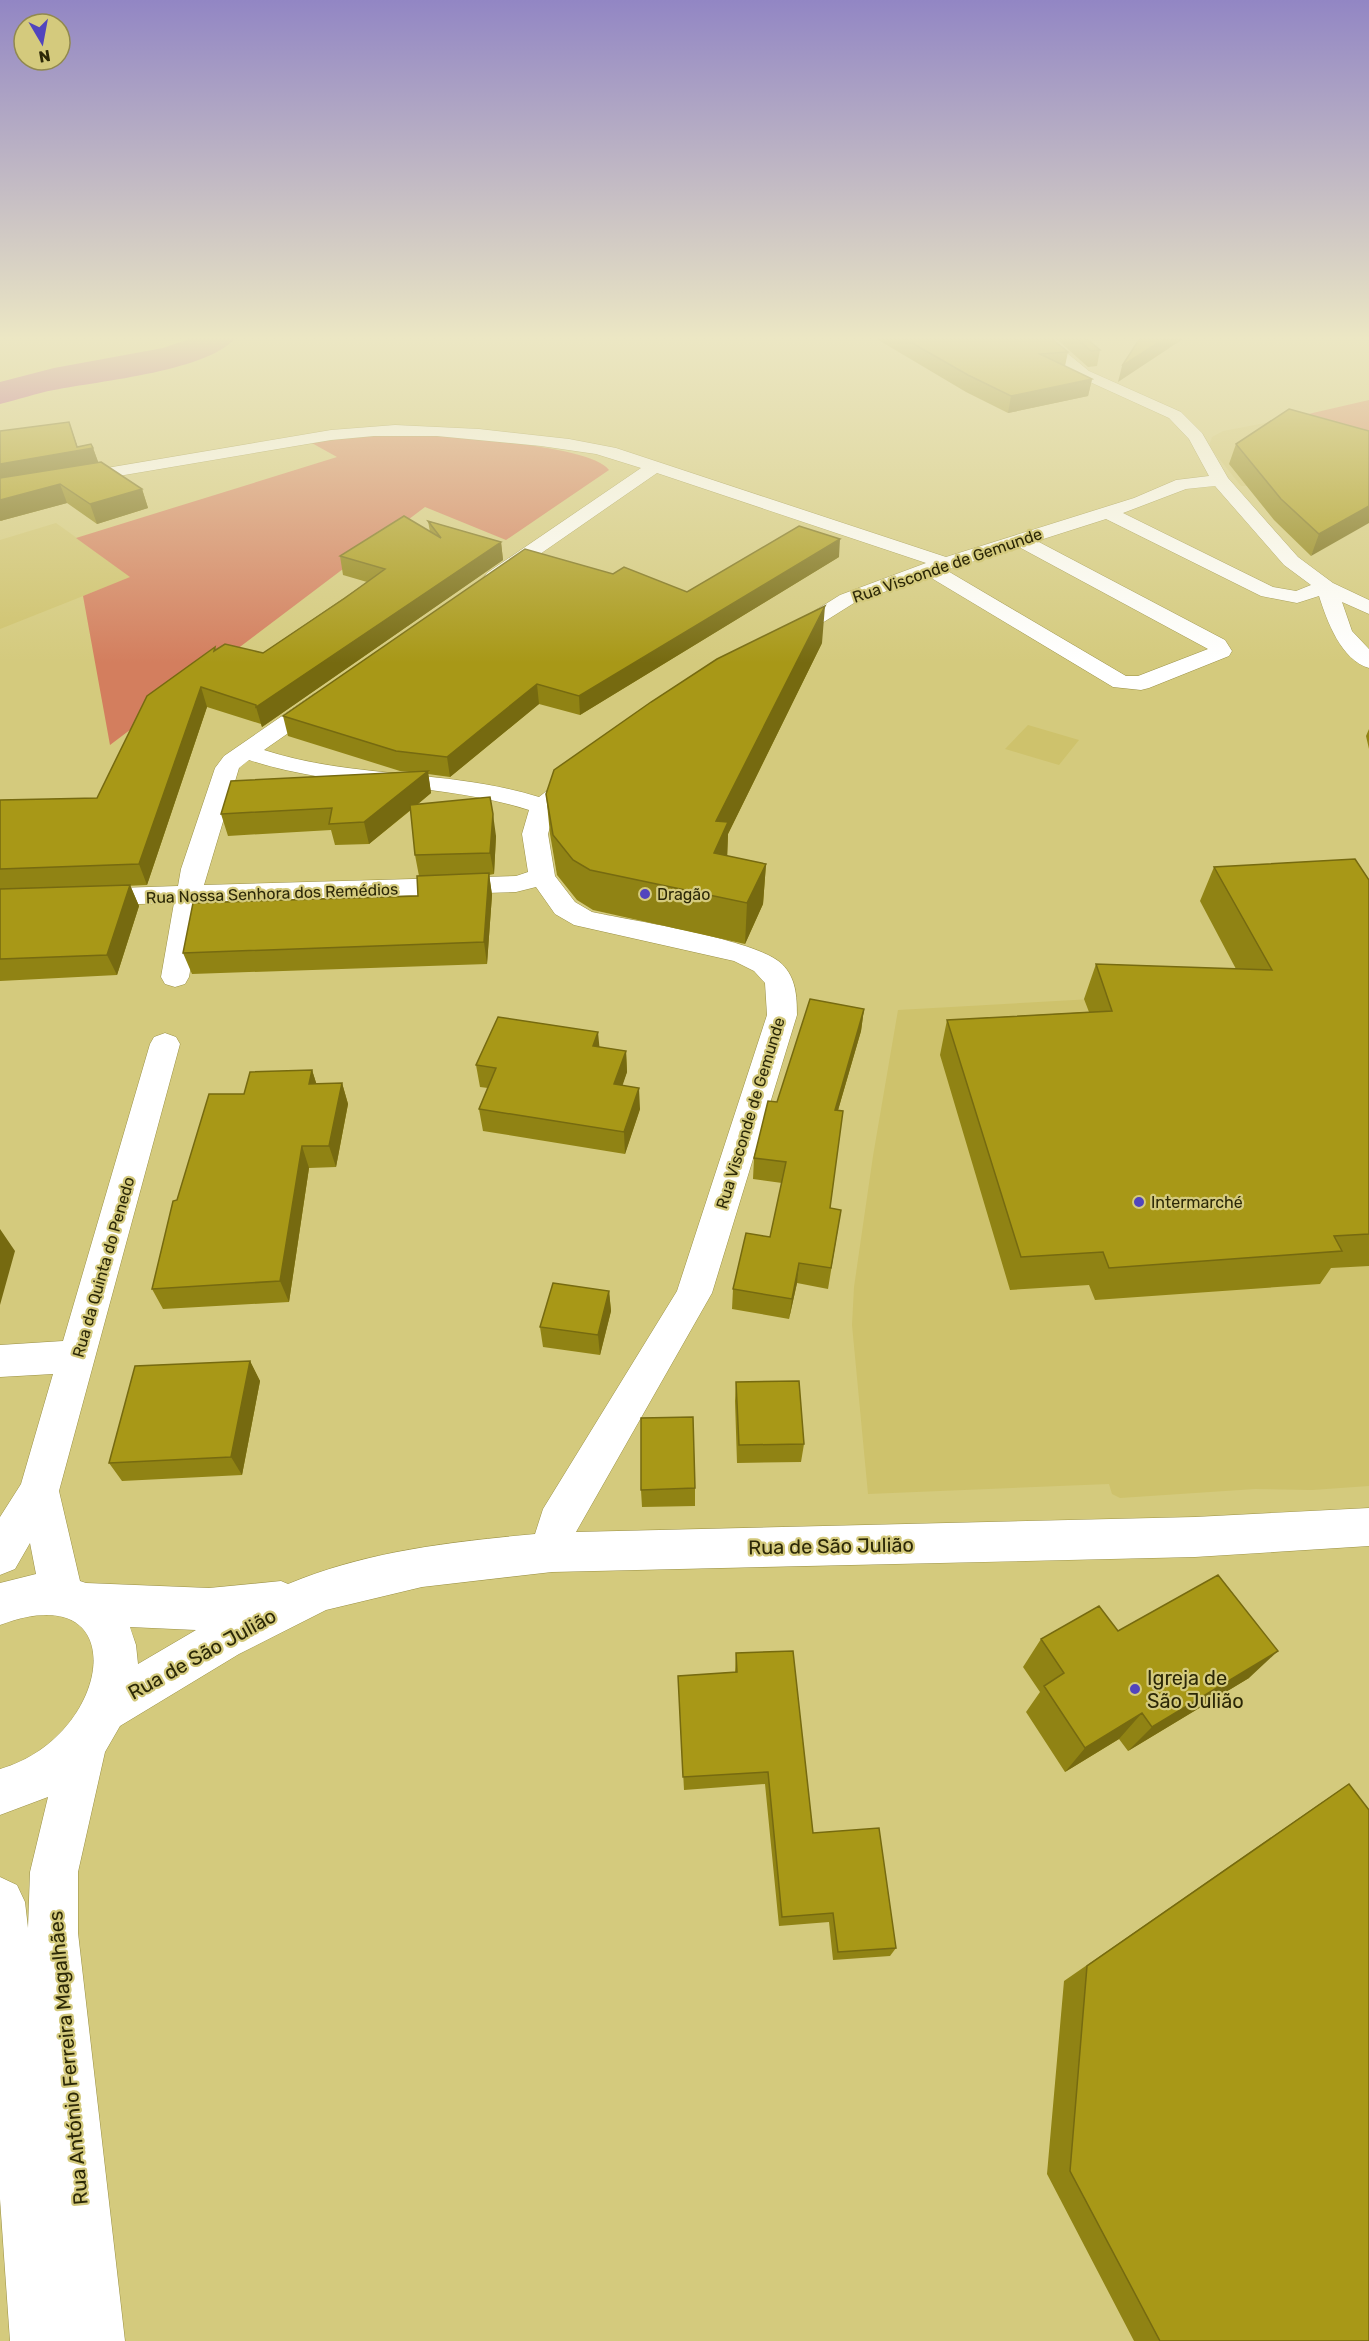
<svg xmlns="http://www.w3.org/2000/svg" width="1369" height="2341" font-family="Rubik,sans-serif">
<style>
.built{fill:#cec26c}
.green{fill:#d37e5e}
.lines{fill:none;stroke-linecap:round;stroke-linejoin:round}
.river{fill:#b1428f;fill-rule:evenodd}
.minor-casing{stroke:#9a9044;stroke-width:1}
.minor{fill:#fff;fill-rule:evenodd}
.wall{fill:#908314}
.shaded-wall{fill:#766a10}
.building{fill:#a89817;stroke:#766a10;stroke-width:1.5}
.poi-dot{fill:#5145bd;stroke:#d4ca7d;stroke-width:2}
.labels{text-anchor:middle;stroke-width:4.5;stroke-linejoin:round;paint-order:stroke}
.street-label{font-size:16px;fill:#2c2807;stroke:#d4ca7d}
.poi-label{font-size:16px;fill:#2c2807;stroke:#d4ca7d;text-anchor:start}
.near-street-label{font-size:20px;fill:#2c2807;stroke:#d4ca7d}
.near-poi-label{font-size:20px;fill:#2c2807;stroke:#d4ca7d;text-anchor:start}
</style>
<rect width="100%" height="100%" fill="#d4ca7d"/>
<!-- built -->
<path class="built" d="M 1291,418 L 1268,486 L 1241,486 L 1209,446 L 1212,437 L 1223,431 Z
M 56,523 L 131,577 L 0,629 L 0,540 Z
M 1028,725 L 1079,740 L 1059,765 L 1005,749 Z
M 1110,998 L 1369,1250 L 1369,1486 L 1312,1490 L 1255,1489 L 1120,1498 L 1112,1494 L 1109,1484 L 868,1494 L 852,1325 L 854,1287 L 873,1156 L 898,1010 Z"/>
<!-- green -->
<path class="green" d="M 1369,400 L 1369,446 L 1291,418 Z
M 401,432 C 438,436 591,444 609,470 L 506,540 L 425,507 L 110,745 L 83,596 L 130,577 L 76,538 L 337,457 L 310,442 Z"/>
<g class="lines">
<!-- river -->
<path class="river" d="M 200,335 L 238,335 C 213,371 98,381 54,390 C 36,393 18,400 0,404 L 0,382 L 54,368 L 163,348 Z"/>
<!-- minor casing -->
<g class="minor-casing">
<path id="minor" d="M 1035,335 L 1049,335 L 1056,344 L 1089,371 L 1181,412 L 1202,433 L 1228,478 L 1298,557 L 1333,583 L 1369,600 L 1369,614 L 1342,602 L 1352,631 L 1369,649 L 1369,668 C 1341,660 1327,621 1319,596 L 1297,603 L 1261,596 L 1106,519 L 1037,541 L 1225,640 L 1232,651 L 1229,656 L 1149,688 L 1141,690 L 1113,687 L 928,576 L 854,603 L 795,640 L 781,640 L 777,636 L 781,632 L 840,595 L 926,563 L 657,473 L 501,581 L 487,581 L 484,577 L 487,573 L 641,468 L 596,454 L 541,446 L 437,436 L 374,436 L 331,440 L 0,496 L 0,486 L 331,430 L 395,425 L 479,429 L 569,439 L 616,448 L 946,557 L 1134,498 L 1176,480 L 1209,476 L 1189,439 L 1169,418 L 1079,377 L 1046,350 ZM 1215,486 L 1284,565 L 1311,585 L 1296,591 L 1273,587 L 1123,513 L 1186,489 ZM 1019,547 L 1208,649 L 1138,676 L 1126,676 L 946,570 Z
M 322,692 L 330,694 L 333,699 L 330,704 L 264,750 C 353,779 449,769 539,797 C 555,785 572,765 593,770 L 596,775 L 593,780 L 555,809 L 548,834 L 555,876 L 575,902 L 592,912 C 633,921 756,939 782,964 C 796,978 797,996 797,1015 L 712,1293 L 576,1532 L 1195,1517 L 1369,1508 L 1369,1546 L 1195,1557 L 552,1572 L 422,1587 L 326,1610 L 239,1654 L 120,1726 L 105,1752 L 78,1872 L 78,1933 L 125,2341 L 10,2341 L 0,2199 L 0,1877 L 17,1885 L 25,1902 L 28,1928 L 30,1872 L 48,1797 L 0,1815 L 0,1769 C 113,1737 136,1573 0,1625 L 0,1583 L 36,1574 L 30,1543 L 15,1569 L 0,1575 L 0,1517 L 21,1484 L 53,1374 L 0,1377 L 0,1345 L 63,1341 L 150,1044 L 154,1037 L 165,1033 L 176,1037 L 180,1044 L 59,1491 L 80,1581 L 86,1583 L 209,1588 L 281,1581 L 288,1584 C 367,1551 450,1542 535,1534 L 543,1509 L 677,1291 L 767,1015 L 765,983 L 754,971 L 734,961 L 574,925 L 555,914 L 536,887 L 516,892 L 202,902 L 189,977 L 185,984 L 175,987 L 165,984 L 161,977 L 174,903 L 0,908 L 0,892 L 178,886 L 181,869 L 215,768 L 224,756 L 314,694 ZM 249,760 C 340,790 438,781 529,810 L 522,834 L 528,872 L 516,876 L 204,885 L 239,768 ZM 130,1627 L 196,1630 L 138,1664 L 136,1645 Z"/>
</g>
<!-- minor -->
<use href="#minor" class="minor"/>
</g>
<!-- wall -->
<path class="wall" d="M 870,335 L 1047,335 L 1068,352 L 1065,366 L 1092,379 L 1088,396 L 1008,413 L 966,392 Z
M 1052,335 L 1082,335 L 1100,350 L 1097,366 L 1088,367 Z
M 1369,431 L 1311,556 L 1274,520 L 1229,464 L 1236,444 Z
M 78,446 L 93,448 L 98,462 L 142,489 L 148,508 L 97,524 L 67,503 L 0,521 Z
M 428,521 L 501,542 L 503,560 L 262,727 L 261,724 L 207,707 L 147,885 L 125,886 L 130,885 L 139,906 L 117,975 L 0,981 L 0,800 L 97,798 L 215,647 L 216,650 L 263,653 L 367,582 L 343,575 L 340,556 L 430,532 Z
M 839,557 L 580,715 L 539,704 L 450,777 L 428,774 L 431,793 L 417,805 L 496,836 L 494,874 L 489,875 L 492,895 L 487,964 L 192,974 L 183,953 L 418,896 L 419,876 L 415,855 L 411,810 L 369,844 L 335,845 L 331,830 L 228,836 L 221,814 L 410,772 L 400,771 L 288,736 L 283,716 L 613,574 L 687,592 Z
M 822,643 L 728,834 L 727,856 L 766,864 L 763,904 L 745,944 L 593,910 L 577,900 L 557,875 L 550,834 L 546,794 Z
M 1369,729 L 1369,749 L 1366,736 Z
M 1214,867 L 1369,880 L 1369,1266 L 1331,1268 L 1320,1284 L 1095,1300 L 1089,1285 L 1010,1290 L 940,1055 L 947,1020 L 1089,1012 L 1084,999 L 1096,964 L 1236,969 L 1200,901 Z
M 864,1009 L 861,1031 L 838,1110 L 830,1208 L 841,1210 L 828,1289 L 797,1283 L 789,1319 L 732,1309 L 733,1289 L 770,1237 L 782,1183 L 753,1179 L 754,1158 L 777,1102 Z
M 599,1047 L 626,1051 L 627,1072 L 622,1085 L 640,1109 L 625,1154 L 483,1131 L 479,1109 L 488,1088 L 480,1087 L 476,1065 Z
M 312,1070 L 316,1083 L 342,1083 L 348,1104 L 336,1167 L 309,1168 L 289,1302 L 163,1309 L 152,1289 L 177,1200 Z
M 609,1291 L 611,1311 L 600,1355 L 543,1347 L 540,1327 Z
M 250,1361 L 260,1381 L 242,1475 L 122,1481 L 109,1463 Z
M 736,1382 L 804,1444 L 801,1462 L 737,1463 L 735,1401 Z
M 695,1488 L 695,1506 L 642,1507 L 641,1490 Z
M 1041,1639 L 1249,1678 L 1128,1751 L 1119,1739 L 1065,1772 L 1026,1712 L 1040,1692 L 1023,1667 Z
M 736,1653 L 813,1833 L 896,1948 L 890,1956 L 833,1960 L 829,1922 L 779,1926 L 765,1784 L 684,1790 L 678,1676 L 735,1672 Z
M 1349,1784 L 1369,2341 L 1134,2341 L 1047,2174 L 1064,1981 L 1315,1807 Z"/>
<!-- shaded-wall -->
<path class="shaded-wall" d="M 1170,335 L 1189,335 L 1118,382 L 1122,366 Z
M 1092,379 L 1088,396 L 1008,413 L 1011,396 Z
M 69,422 L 79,451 L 93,448 L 100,467 L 0,484 L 0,464 Z
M 60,484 L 67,503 L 0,521 L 0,500 Z
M 142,489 L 148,508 L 97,524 L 90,504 Z
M 1369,506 L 1369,523 L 1311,556 L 1319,534 Z
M 840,539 L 839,557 L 580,715 L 579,696 Z
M 501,542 L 503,560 L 262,727 L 256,707 Z
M 825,606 L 822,643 L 728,834 L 727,862 L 714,853 L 716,821 Z
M 537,684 L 539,704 L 450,777 L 447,757 Z
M 201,687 L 207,707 L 147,885 L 139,864 Z
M 428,771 L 431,793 L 369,844 L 364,822 Z
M 493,814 L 496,836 L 494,874 L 490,853 Z
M 766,864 L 763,904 L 745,944 L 747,903 Z
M 489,873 L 492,895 L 487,964 L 484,942 Z
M 130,885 L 139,906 L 117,975 L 107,955 Z
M 864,1009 L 861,1031 L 832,1131 L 835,1110 Z
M 598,1032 L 600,1053 L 593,1046 Z
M 626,1051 L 627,1072 L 616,1105 L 614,1084 Z
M 312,1070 L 319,1092 L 309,1084 Z
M 342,1083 L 348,1104 L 336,1167 L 329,1146 Z
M 639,1088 L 640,1109 L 625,1154 L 624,1132 Z
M 302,1146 L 309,1168 L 289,1302 L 280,1281 Z
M 0,1229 L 15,1251 L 0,1305 Z
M 799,1263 L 797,1283 L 789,1319 L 792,1299 Z
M 609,1291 L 611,1311 L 600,1355 L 598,1335 Z
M 250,1361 L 260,1381 L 242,1475 L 231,1457 Z
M 1278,1651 L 1249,1678 L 1128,1751 L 1152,1727 Z
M 1142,1713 L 1119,1739 L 1065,1772 L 1085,1748 Z"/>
<!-- building -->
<path class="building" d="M 898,335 L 1047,335 L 1068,352 L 1040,354 L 1092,379 L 1011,396 L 968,375 Z
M 1073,335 L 1082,335 L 1100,350 L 1091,351 Z
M 1142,335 L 1170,335 L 1122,366 Z
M 1289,409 L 1369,431 L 1369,506 L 1319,534 L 1281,499 L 1236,444 Z
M 69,422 L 77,447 L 91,444 L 93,448 L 0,464 L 0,431 Z
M 101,462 L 142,489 L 90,504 L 60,484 L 0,500 L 0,478 Z
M 404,516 L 441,538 L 428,521 L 501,542 L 256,707 L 256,705 L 201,687 L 139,864 L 0,869 L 0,800 L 97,798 L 147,696 L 215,647 L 214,651 L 225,644 L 263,653 L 345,598 L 385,569 L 340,556 Z
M 799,526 L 840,539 L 579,696 L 537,684 L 447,757 L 396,751 L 283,716 L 525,549 L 613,574 L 624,567 L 687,592 Z
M 825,606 L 716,821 L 728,822 L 714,853 L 766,864 L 747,903 L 590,870 L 573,860 L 553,835 L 546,794 L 554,770 L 651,702 L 717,659 Z
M 428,771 L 364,822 L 329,824 L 332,808 L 221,814 L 231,781 Z
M 490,797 L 493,814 L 490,853 L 415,855 L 410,805 Z
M 1355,859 L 1369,880 L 1369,1234 L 1334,1236 L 1342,1251 L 1109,1268 L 1103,1252 L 1021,1257 L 947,1020 L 1112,1011 L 1096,964 L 1272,970 L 1214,867 Z
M 489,873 L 484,942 L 183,953 L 193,903 L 418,896 L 417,876 Z
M 130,885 L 107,955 L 0,959 L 0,889 Z
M 810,999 L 864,1009 L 835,1110 L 843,1111 L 830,1208 L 841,1210 L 831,1268 L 799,1263 L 792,1299 L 733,1289 L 746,1233 L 770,1237 L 786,1162 L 754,1158 L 768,1101 L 777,1102 Z
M 498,1017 L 598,1032 L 593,1046 L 626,1051 L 614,1084 L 639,1088 L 624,1132 L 479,1109 L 496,1068 L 476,1065 Z
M 312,1070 L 309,1084 L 342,1083 L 329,1146 L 302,1146 L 280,1281 L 152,1289 L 173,1201 L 177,1200 L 209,1094 L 244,1094 L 250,1072 Z
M 553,1283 L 609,1291 L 598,1335 L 540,1327 Z
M 250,1361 L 231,1457 L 109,1463 L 135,1366 Z
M 799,1381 L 804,1444 L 739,1445 L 736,1382 Z
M 693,1417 L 695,1488 L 641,1490 L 641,1418 Z
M 1218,1575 L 1278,1651 L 1152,1727 L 1142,1713 L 1085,1748 L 1044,1686 L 1064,1673 L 1041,1639 L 1099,1606 L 1118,1631 Z
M 793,1651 L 813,1833 L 879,1828 L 896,1948 L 838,1952 L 833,1913 L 782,1917 L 768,1772 L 683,1777 L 678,1676 L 737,1672 L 736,1653 Z
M 1349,1784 L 1369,1810 L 1369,2341 L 1160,2341 L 1070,2171 L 1087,1966 Z"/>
<!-- sky -->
<linearGradient id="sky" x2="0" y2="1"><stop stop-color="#9286c4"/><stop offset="0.51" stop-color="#ece7c4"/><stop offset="1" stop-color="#ece7c4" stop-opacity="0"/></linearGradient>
<rect width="1369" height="663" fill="url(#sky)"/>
<!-- markers -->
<g class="poi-dot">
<circle cx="645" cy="894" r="6"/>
<circle cx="1139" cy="1202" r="6"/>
<circle cx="1135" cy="1689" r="6"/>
</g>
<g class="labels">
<!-- street labels -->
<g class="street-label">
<text transform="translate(947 565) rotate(-19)" y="6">Rua Visconde de Gemunde</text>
<text transform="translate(272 893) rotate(-2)" y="6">Rua Nossa Senhora dos Remédios</text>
<text transform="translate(750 1113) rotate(-73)" y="6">Rua Visconde de Gemunde</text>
<text transform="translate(103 1267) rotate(-74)" y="6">Rua da Quinta do Penedo</text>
</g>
<!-- poi labels -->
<g class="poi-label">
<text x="657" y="900">Dragão</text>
<text x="1151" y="1208">Intermarché</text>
</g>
<!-- near-street labels -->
<g class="near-street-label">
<text transform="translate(831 1546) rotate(-1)" y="7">Rua de São Julião</text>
<text transform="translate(202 1654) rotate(-29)" y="7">Rua de São Julião</text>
<text transform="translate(68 2058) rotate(-95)" y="7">Rua António Ferreira Magalhães</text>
</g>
<!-- near-poi labels -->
<g class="near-poi-label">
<text x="1147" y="1685">Igreja de<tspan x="1147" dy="23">São Julião</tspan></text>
</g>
</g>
<!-- north arrow -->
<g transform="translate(42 42) rotate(170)"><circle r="28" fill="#d4ca7d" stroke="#91894e" stroke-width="1.5"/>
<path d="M0-4.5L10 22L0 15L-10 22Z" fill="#5145bd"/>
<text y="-9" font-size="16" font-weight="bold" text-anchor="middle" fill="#2c2807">N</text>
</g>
</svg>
